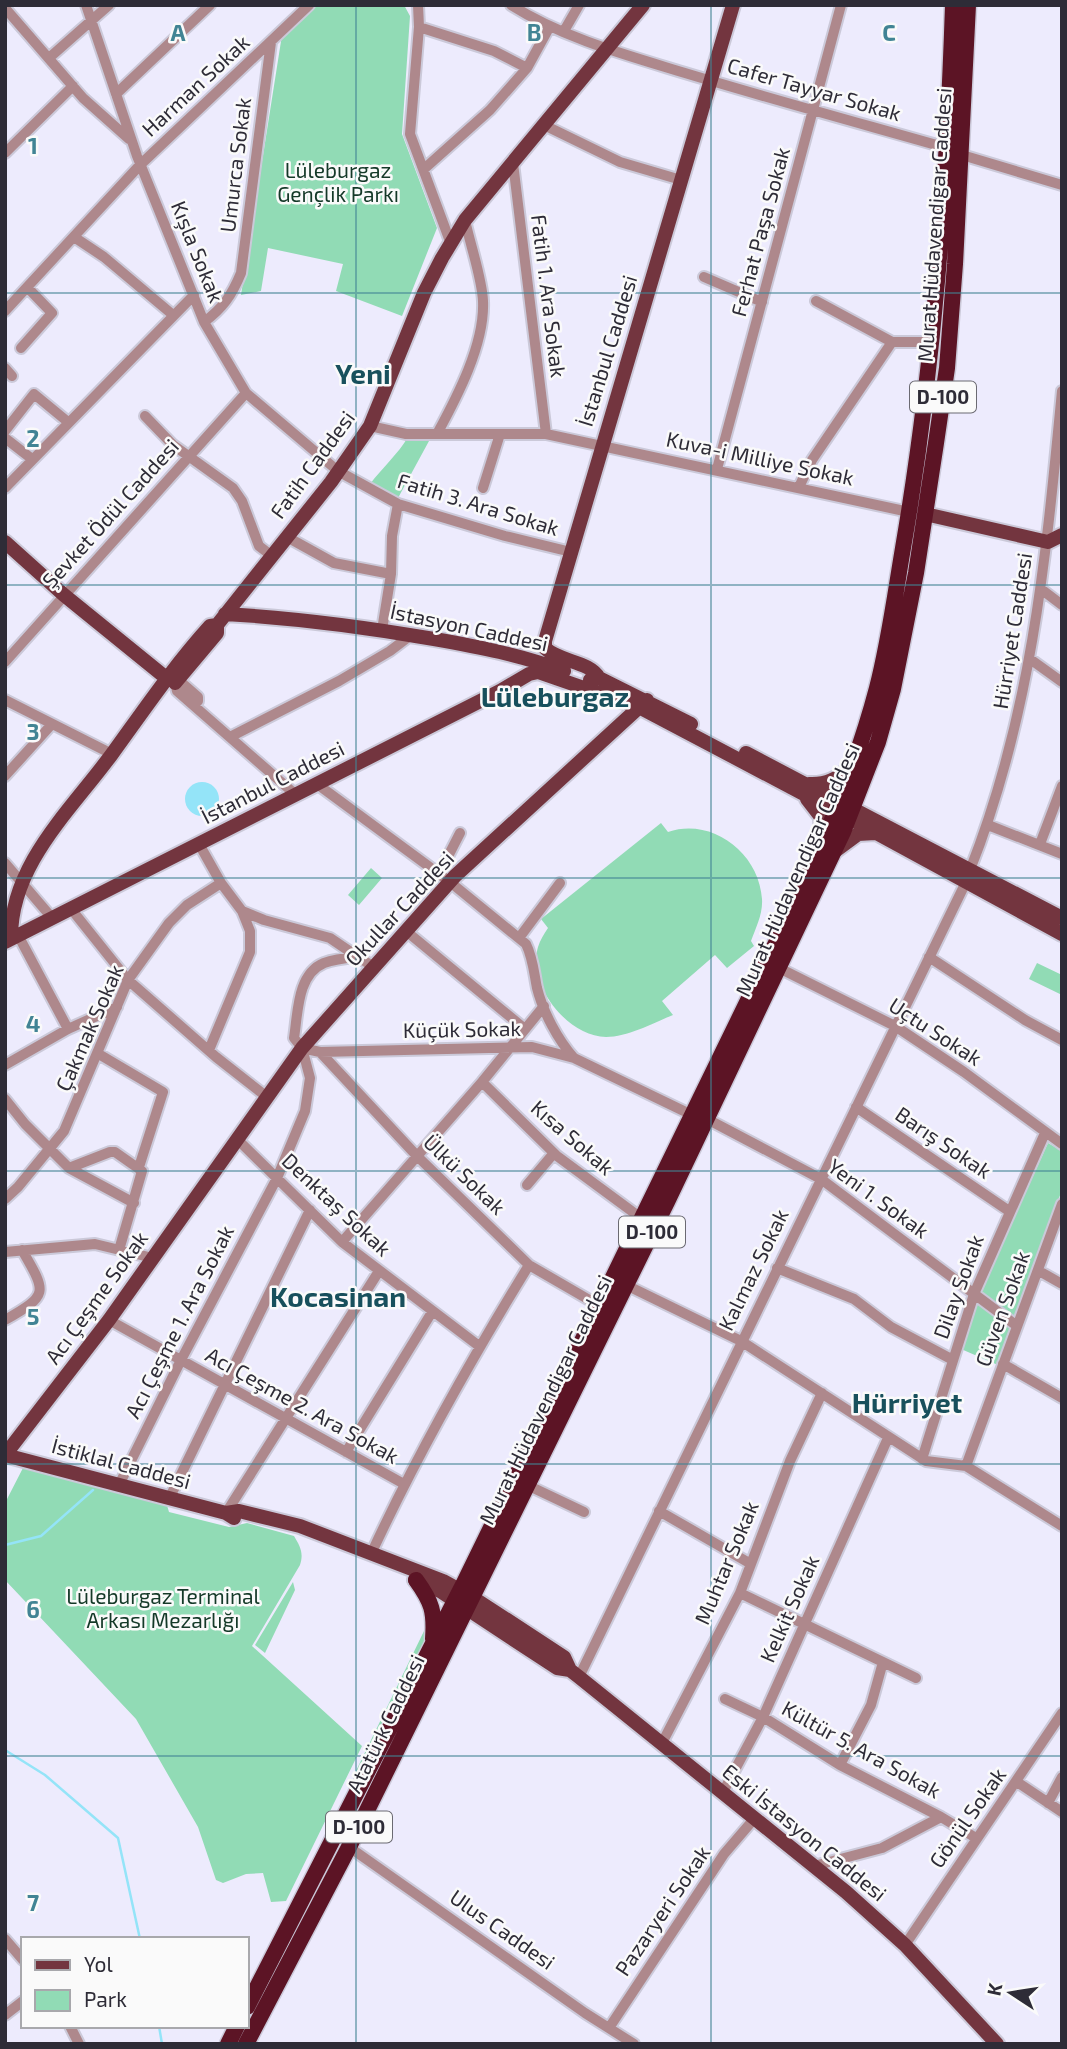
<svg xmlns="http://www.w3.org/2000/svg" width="1067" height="2049" font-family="'Exo 2',sans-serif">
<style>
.green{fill:#91dbb5}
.water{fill:#94e4f8}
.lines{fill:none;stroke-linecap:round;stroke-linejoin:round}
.stream{stroke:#94e4f8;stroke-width:2.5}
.minor-casing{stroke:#cbc9d9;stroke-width:14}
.major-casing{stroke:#cbc9d9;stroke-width:18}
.highway-casing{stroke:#cbc9d9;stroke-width:19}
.minor{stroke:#ae888c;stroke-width:10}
.major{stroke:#73353f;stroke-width:14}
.highway{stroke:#5c1425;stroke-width:16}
.grid{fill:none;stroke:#418494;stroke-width:2;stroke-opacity:0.55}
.labels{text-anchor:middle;stroke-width:5;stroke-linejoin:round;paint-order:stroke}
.shield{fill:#fafafa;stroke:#6b6a72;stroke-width:2}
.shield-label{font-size:19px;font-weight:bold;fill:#2e2c37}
.street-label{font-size:21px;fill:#2e2c37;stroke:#fafafa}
.park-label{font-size:21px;fill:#143928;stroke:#fafafa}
.district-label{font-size:28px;font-weight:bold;fill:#18505c;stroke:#fafafa}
.grid-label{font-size:23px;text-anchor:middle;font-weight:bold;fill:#418494;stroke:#fafafa;stroke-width:5;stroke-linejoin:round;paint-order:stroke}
</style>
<rect width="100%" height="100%" fill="#edebfd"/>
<!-- green -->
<path class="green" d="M 314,5 L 404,5 L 410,16 L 402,134 L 437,228 L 402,316 L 336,291 L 343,264 L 268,248 L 261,291 L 241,295 L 282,35 Z
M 408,437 L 429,441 L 398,498 L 370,484 C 383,467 398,454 408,437 Z
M 661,823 L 668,832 C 711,817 759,852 762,899 C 763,914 756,927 751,941 L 754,946 L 727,968 L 715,955 L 662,1001 L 673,1015 C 653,1023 628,1037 606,1037 C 567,1036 527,985 538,947 C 540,940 544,934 548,928 L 541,919 Z
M 371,868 L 382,878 L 359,905 L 348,895 Z
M 1037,963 L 1062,975 L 1062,995 L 1029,979 Z
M 1048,1143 L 1062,1151 L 1062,1190 L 1015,1317 L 980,1293 Z
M 977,1301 L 1011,1326 L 998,1365 L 961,1349 Z
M 24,1466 L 166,1502 L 169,1512 L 229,1527 L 247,1523 L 294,1536 C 300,1546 304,1553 300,1565 L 252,1646 L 362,1746 L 286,1901 L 271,1902 L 263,1873 L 246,1874 L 223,1883 L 216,1880 L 198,1827 L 136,1719 L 5,1580 L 5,1503 Z
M 293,1582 L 295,1590 L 265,1653 L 255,1645 Z
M 424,1631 L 429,1634 L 359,1775 L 355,1773 Z"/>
<!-- water -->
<path class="water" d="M185 799a17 17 0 1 1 34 0a17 17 0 1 1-34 0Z"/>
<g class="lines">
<!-- stream -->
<path class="stream" d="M 5,1545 L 41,1536 L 93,1490
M 5,1750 L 45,1775 L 118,1838 L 140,1939
M 159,2026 L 162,2044"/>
<!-- minor casing -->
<g class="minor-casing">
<path id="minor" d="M 86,5 L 137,156 L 204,322 L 246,393 L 338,471 L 398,504 L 505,536 L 571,552
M 418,5 L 419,27 L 410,134 L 451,244
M 511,5 C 563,38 626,55 685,73 C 771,99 859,123 947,148
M 5,8 L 83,98 L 129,139
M 419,27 L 494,51 L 527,68
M 564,31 L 579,5
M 49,58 L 109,5
M 116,94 L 210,5
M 544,125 L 620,162 L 681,180
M 5,153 L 73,86
M 962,155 L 1062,185
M 513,163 L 546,434
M 424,169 L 490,110 L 527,68 L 550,26
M 74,237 L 104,257 L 173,315
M 704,277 L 762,302
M 816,301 L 892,342
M 5,311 L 140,165 L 309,5
M 204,322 C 223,308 232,295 241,273 L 271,42
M 892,342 L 931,342
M 21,348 L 52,313 L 27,287
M 5,368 L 12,376
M 145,416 L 173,445 L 233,488 L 242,501 L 259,546 L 272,556
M 370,426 L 406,434 L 546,434 L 909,512
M 5,431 L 34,394 L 68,422
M 437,434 C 457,397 485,344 483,301 C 482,278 470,244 465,220
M 5,438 L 32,459
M 717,469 L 841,5
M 799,487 L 812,460 L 892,342
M 5,488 L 194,295
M 483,488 L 500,434
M 287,537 L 334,563 L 391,574
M 1041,589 L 1062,605
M 382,630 L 391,574 L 392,536 L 398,504
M 1030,659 L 1062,682
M 5,662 L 246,393
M 172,681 L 182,683 L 198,697 L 198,701 L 194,705
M 175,683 L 177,691 L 296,795
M 5,700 L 112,754
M 230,737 L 339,681 L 390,651 L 411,635
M 5,776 L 52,724
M 317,784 L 450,882 L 526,944 C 533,958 534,973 537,988 C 543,1012 558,1040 574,1058
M 988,825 L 1062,854
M 199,844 L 221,883 L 242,911 L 250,931 L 250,952 L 209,1050
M 1040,844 L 1062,786
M 5,863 L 53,919
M 970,870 C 1032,713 1046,557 1062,391
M 439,874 L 460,833
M 72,910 L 128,980 L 216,1057 L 267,1097
M 242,911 L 264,920 L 330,938 L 358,957
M 406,931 L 525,1029
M 18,935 L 68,1029
M 519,938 L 560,883
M 929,957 L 1025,1020 L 1062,1040
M 779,968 L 895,1026 L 964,1072 L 1062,1144
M 302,1048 L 320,1052 L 532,1047 L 574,1058 L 692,1115
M 320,1052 L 417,1156 L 529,1265 L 598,1305
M 97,1053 L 163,1092 L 139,1167
M 5,1065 L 68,1029 L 117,1007
M 482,1082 L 557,1156 L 641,1218
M 5,1099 L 25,1124 L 69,1168 L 134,1203
M 856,1107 L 1009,1211
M 707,1119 L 821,1179 L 1017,1326
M 238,1140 L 342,1242 L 479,1346
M 69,1168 L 110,1152 L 115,1152 L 142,1171 L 119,1250
M 527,1185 L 554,1153
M 5,1199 L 18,1187 L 64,1131 L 128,980 L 169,923 L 187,905 L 221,883
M 342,1242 L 482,1082 L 544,1006
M 5,1252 L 95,1244 L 153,1258
M 777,1268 L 854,1299 L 891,1327 L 953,1360
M 1039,1271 L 1062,1284
M 626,1285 L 741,1341 L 926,1461 L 966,1466 L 1062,1526
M 5,1320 C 49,1295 47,1293 22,1250
M 109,1320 L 404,1484
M 1003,1364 L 1062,1398
M 346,1452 L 432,1312
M 922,1459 L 974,1294 L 1045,1133
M 966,1466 L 1062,1204
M 119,1485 L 181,1360 L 277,1178 L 305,1111 L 310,1078 L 302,1048 L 294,1038 C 298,1013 297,974 324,963 C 335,959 347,958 358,957 L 374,967
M 527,1485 L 584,1512
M 169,1499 L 310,1210
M 659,1511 L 751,1564
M 226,1513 L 379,1271
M 372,1552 C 418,1453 472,1358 529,1265
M 740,1593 L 916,1678
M 579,1677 L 966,882
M 725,1699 L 763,1717 L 840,1765 L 941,1817 L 976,1838
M 661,1745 L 740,1593 L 790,1461 L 822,1393
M 840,1765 L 871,1705 L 883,1662
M 1017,1782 L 1062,1812
M 722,1794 L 763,1717 L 888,1438
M 1048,1803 L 1062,1777
M 349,1847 L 585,2013 L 634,2044
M 814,1866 L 882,1848 L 941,1817
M 5,1939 L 23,1960
M 905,1945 L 1062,1713
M 5,2015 L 23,2001
M 70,2026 L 79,2044
M 609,2028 L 724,1854 L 754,1819"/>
</g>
<!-- major casing -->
<g class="major-casing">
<path id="major" d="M 925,514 L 1048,542 L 1062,535
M 5,542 L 64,595 L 165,677
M 225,614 C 295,618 365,627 434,639 C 479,647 521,655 564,671
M 599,678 C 590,661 559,662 545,648 L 545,641 L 733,5
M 590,680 L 599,678 L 691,724
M 175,683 L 217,633 L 217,625
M 746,753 L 839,802
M 809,784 C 828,785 837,778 852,767
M 807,799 L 821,817 L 822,840
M 853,809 L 1062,918
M 849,818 L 1062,934
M 835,851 L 858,834 L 875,833
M 11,939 C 10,865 71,810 112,754 C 144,710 173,667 210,626 L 217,625 L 331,482 L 370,426 L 424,293 L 442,258 L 465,220 L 643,5
M 5,942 L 500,691 L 529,674 L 538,672 L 639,707 L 836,811
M 5,1455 L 109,1320 L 302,1048 L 455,876 L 647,700
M 5,1455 L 226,1513 L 234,1518
M 226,1513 L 239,1511 L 300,1526 L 443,1581 L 472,1597 L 564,1657 L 570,1670 L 579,1677 L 846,1892 L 905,1945 L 997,2044
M 415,1580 L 440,1591 L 557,1668 L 570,1670"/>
</g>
<!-- highway casing -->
<g class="highway-casing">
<path id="highway" d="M 416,1580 C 432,1602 435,1612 433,1639
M 247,2007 L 465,1581 L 794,906 C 827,836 857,764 877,688 C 889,642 895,595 903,548 C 934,368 947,187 953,5
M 228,2044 L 237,2026
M 246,2044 L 349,1847 L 667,1202 L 843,832 L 878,742 L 893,689 L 916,573 L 936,443 L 947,368 L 955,264 L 968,5"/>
</g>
<!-- minor -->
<use href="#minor" class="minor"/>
<!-- major -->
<use href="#major" class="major"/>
<!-- highway -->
<use href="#highway" class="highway"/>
</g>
<!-- grid -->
<path class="grid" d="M 356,5 L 356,2044M 711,5 L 711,2044M 5,293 L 1062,293M 5,585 L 1062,585M 5,878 L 1062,878M 5,1171 L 1062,1171M 5,1464 L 1062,1464M 5,1756 L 1062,1756"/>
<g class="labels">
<!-- shield labels -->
<g class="shield">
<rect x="910" y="381.5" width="66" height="31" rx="5"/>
<rect x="619" y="1216.5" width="66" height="31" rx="5"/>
<rect x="326" y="1811.5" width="66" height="31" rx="5"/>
</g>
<g class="shield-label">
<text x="943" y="404">D-100</text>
<text x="652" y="1239">D-100</text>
<text x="359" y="1834">D-100</text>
</g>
<!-- street labels -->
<g class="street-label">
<text transform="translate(196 86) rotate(-43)" y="7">Harman Sokak</text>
<text transform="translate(814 90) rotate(16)" y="7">Cafer Tayyar Sokak</text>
<text transform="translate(236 165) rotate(-83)" y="7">Umurca Sokak</text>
<text transform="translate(935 225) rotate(-86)" y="7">Murat Hüdavendigar Caddesi</text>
<text transform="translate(761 232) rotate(-75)" y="7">Ferhat Paşa Sokak</text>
<text transform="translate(197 252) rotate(68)" y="7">Kışla Sokak</text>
<text transform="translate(548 296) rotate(83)" y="7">Fatih 1. Ara Sokak</text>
<text transform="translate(608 351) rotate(-73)" y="7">İstanbul Caddesi</text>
<text transform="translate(760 459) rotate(12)" y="7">Kuva-i Milliye Sokak</text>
<text transform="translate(313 465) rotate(-54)" y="7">Fatih Caddesi</text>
<text transform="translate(478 505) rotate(17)" y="7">Fatih 3. Ara Sokak</text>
<text transform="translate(111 514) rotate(-48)" y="7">Şevket Ödül Caddesi</text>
<text transform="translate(469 628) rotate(12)" y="7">İstasyon Caddesi</text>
<text transform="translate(1013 631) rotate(-81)" y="7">Hürriyet Caddesi</text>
<text transform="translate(273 783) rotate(-27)" y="7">İstanbul Caddesi</text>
<text transform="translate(798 870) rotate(-66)" y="7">Murat Hüdavendigar Caddesi</text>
<text transform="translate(400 909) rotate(-47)" y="7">Okullar Caddesi</text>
<text transform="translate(90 1028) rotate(-66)" y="7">Çakmak Sokak</text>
<text transform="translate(462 1030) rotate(-1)" y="7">Küçük Sokak</text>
<text transform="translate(935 1032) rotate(33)" y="7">Uçtu Sokak</text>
<text transform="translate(572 1138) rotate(41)" y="7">Kısa Sokak</text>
<text transform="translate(943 1143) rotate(34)" y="7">Barış Sokak</text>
<text transform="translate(464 1175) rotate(44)" y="7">Ülkü Sokak</text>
<text transform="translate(878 1199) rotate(36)" y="7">Yeni 1. Sokak</text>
<text transform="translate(336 1205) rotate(43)" y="7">Denktaş Sokak</text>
<text transform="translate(754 1270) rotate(-64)" y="7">Kalmaz Sokak</text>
<text transform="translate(959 1287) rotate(-70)" y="7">Dilay Sokak</text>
<text transform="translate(97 1298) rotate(-54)" y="7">Acı Çeşme Sokak</text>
<text transform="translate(1003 1309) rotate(-70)" y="7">Güven Sokak</text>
<text transform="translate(180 1322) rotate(-63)" y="7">Acı Çeşme 1. Ara Sokak</text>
<text transform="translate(546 1400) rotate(-64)" y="7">Murat Hüdavendigar Caddesi</text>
<text transform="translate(302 1406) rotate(29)" y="7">Acı Çeşme 2. Ara Sokak</text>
<text transform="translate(121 1464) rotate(15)" y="7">İstiklal Caddesi</text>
<text transform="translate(727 1563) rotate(-67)" y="7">Muhtar Sokak</text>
<text transform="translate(790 1609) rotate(-66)" y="7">Kelkit Sokak</text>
<text transform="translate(386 1724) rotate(-64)" y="7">Atatürk Caddesi</text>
<text transform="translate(861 1750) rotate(29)" y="7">Kültür 5. Ara Sokak</text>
<text transform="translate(968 1818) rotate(-55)" y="7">Gönül Sokak</text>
<text transform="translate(804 1833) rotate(39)" y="7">Eski İstasyon Caddesi</text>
<text transform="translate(663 1911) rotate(-56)" y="7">Pazaryeri Sokak</text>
<text transform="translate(502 1930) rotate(35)" y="7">Ulus Caddesi</text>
</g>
<!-- park labels -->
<g class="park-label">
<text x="338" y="178">Lüleburgaz<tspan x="338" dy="24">Gençlik Parkı</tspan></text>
<text x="163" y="1604">Lüleburgaz Terminal<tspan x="163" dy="24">Arkası Mezarlığı</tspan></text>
</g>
<!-- district labels -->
<g class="district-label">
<text x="363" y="384">Yeni</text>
<text x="555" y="707">Lüleburgaz</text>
<text x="338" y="1307">Kocasinan</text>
<text x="907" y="1413">Hürriyet</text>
</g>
</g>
<g class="grid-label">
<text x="178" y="41">A</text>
<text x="534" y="41">B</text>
<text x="889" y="41">C</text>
<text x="33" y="154">1</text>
<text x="33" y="447">2</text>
<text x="33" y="740">3</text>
<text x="33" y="1032">4</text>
<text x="33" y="1325">5</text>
<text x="33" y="1618">6</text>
<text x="33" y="1911">7</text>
</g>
<!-- border -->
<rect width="1067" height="2049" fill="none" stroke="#2e2c37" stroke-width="14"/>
<!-- legend -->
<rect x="21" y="1937" width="228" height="91" fill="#fafafa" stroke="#a8a8ac" stroke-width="2"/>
<rect x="35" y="1960" width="35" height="10" fill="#73353f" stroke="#a8a8ac" stroke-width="2"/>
<text x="84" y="1972" font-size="21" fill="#2e2c37">Yol</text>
<rect x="35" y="1990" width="35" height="21" fill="#91dbb5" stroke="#a8a8ac" stroke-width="2"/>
<text x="84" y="2007" font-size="21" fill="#2e2c37">Park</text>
<!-- north arrow -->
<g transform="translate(1011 1993) rotate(282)" stroke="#fafafa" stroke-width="5" paint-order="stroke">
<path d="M0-5L12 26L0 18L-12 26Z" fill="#2e2c37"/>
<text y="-10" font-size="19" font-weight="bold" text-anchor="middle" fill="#2e2c37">K</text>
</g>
</svg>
